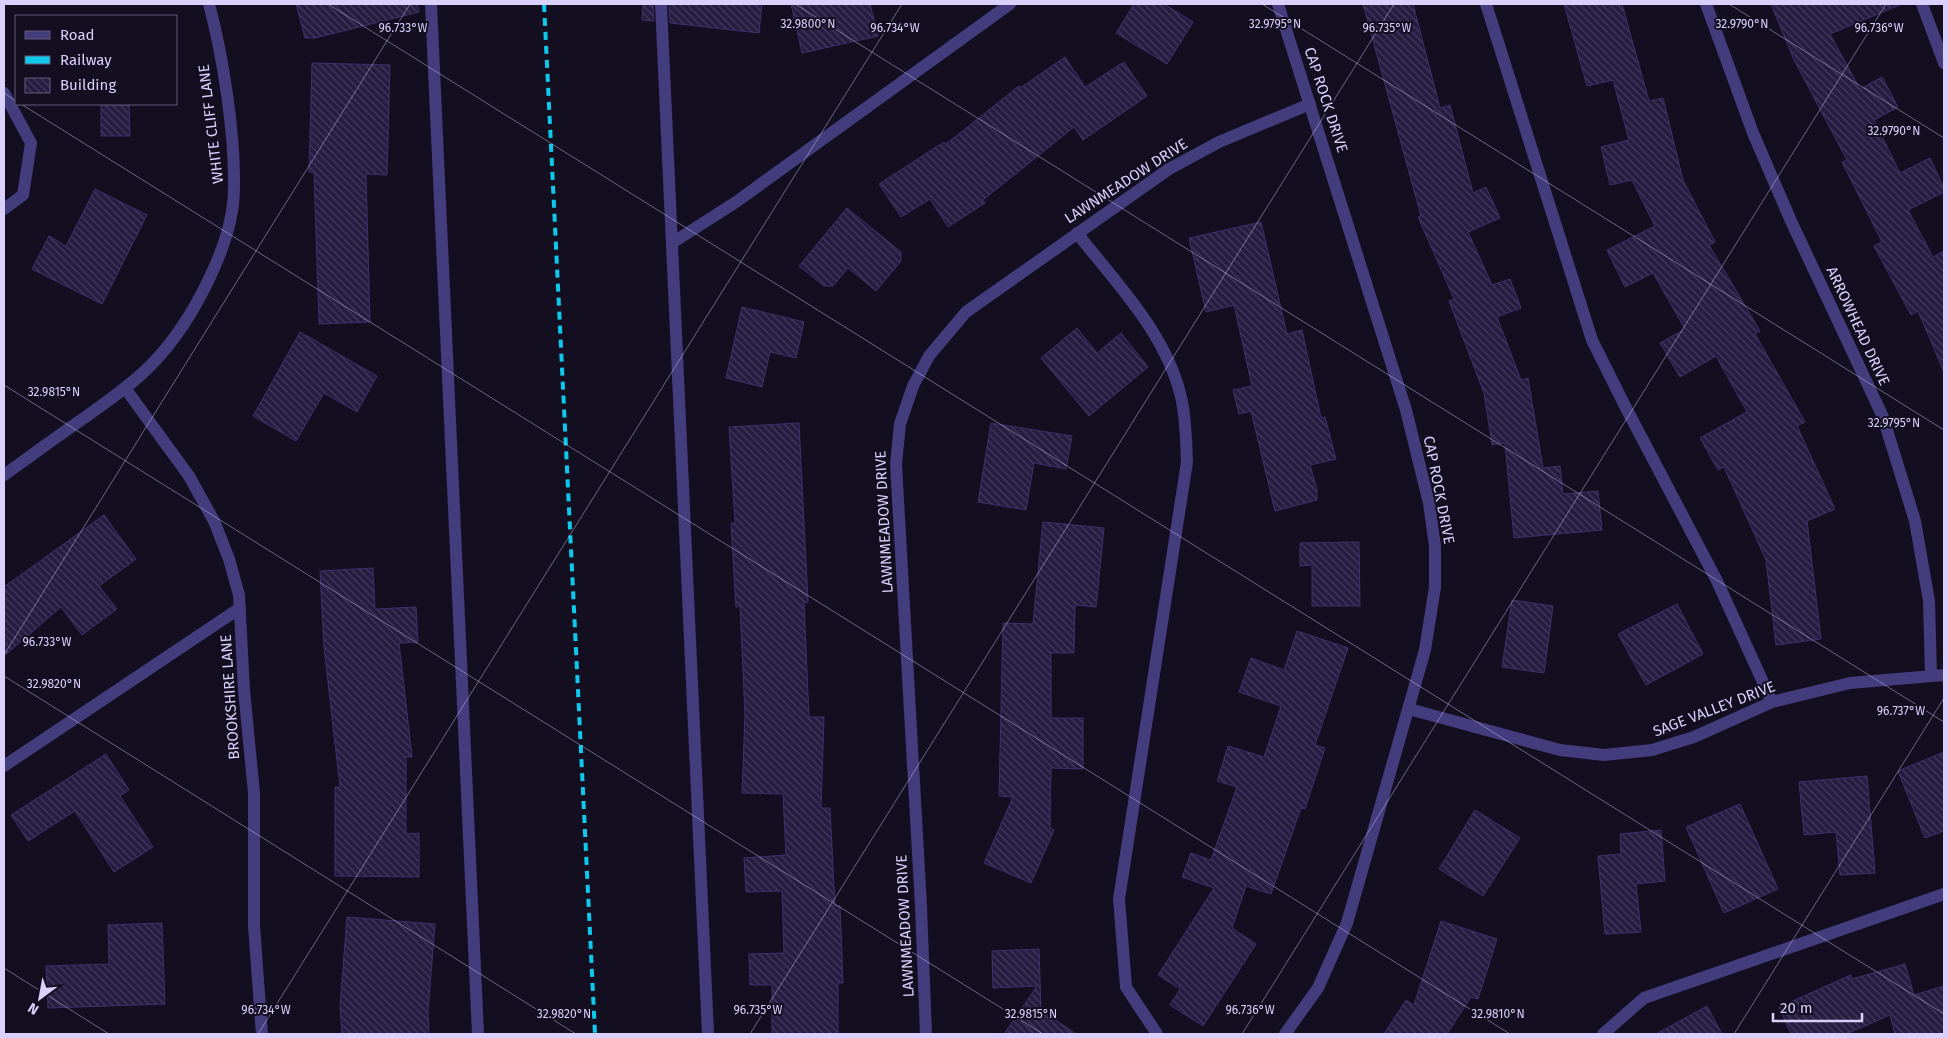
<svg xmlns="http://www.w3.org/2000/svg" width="1948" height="1038" font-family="'Fira Sans',sans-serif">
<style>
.building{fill:url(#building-back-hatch);stroke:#3f2f6b}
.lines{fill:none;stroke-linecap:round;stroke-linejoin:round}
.minor{stroke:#433c7d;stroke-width:12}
.rail{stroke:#0ec9ec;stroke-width:4;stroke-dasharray:8 6;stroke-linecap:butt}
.ticks{fill:none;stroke:#d9d1fc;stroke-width:1;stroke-opacity:0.45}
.labels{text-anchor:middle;stroke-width:4;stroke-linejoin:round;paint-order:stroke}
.street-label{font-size:15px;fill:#d9d1fc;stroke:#130f21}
.ticks-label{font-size:12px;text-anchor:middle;fill:#d9d1fc;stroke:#130f21;stroke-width:4;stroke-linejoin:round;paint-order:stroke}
</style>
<defs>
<pattern id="building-back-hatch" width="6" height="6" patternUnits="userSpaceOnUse" patternTransform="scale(1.25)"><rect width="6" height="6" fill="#251c41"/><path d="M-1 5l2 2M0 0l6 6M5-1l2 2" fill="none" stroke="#443c5d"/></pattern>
</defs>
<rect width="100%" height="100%" fill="#130f21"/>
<!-- building -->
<path class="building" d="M 296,4 L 417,4 L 419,12 L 315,38 L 305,38 Z
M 643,4 L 653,4 L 654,21 L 642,20 Z
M 669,4 L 762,4 L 759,33 L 670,23 Z
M 791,4 L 870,4 L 878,36 L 802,53 Z
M 1134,4 L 1164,4 L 1193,22 L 1167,64 L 1116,33 Z
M 1363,4 L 1413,4 L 1440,108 L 1450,105 L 1473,193 L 1486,187 L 1500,218 L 1468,232 L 1492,285 L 1510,279 L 1521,308 L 1497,317 L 1521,380 L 1528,378 L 1543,468 L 1560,466 L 1563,494 L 1598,491 L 1602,530 L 1514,538 L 1505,443 L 1492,445 L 1484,393 L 1449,301 L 1454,299 L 1418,217 L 1421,216 Z
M 1564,4 L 1622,4 L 1649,101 L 1663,98 L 1683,180 L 1715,242 L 1709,245 L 1760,331 L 1755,334 L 1805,422 L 1797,426 L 1835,509 L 1807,521 L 1821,639 L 1776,645 L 1766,560 L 1724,467 L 1718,470 L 1700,438 L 1747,412 L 1716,356 L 1680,377 L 1660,343 L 1685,329 L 1653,273 L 1625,287 L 1607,250 L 1655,226 L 1632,180 L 1610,185 L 1601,147 L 1629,140 L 1613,80 L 1587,86 Z
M 1771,4 L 1902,4 L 1830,34 L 1860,89 L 1882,77 L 1898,107 L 1874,120 L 1900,173 L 1930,158 L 1944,188 L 1944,192 L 1908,210 L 1933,257 L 1944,251 L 1944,372 L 1918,311 L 1911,315 L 1874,246 L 1882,242 L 1842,162 L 1847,160 L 1794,60 Z
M 1065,57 L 1085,87 L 1124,62 L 1147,96 L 1083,140 L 1074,127 L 983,200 L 985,203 L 948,227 L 930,199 L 901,217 L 879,184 L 944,142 L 946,144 L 1019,86 L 1020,88 Z
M 312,63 L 390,65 L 387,175 L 366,174 L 370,322 L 319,324 L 314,172 L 309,172 Z
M 101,104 L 129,104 L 130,136 L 101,136 Z
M 95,189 L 147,215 L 102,304 L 32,269 L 49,236 L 66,246 Z
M 847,208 L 901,252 L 901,261 L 876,291 L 848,268 L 833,286 L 824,286 L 799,266 Z
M 1261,222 L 1287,334 L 1302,330 L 1321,418 L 1325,417 L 1336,459 L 1310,465 L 1317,490 L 1317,500 L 1275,511 L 1251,411 L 1239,414 L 1233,390 L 1252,386 L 1234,305 L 1206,312 L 1189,238 Z
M 742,307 L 804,322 L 796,358 L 770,352 L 762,387 L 726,378 Z
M 1077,328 L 1097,353 L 1121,333 L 1148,367 L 1089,416 L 1041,358 Z
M 300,332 L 377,376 L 357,412 L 324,393 L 296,441 L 253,416 Z
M 799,423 L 808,602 L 804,603 L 809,717 L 824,717 L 821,808 L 830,808 L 835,906 L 840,906 L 843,983 L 838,983 L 838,1034 L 772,1034 L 772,985 L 750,985 L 749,954 L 784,953 L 782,891 L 746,892 L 744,858 L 786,855 L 783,794 L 742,793 L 745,715 L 740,606 L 736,607 L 731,523 L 735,523 L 729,427 Z
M 991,423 L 1072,436 L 1066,469 L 1034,463 L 1026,510 L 978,502 Z
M 104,515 L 136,559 L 99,586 L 117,609 L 82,635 L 61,607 L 4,656 L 4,587 Z
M 1043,522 L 1104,528 L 1096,607 L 1075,605 L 1074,653 L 1051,653 L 1051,718 L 1083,718 L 1083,769 L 1051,768 L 1050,828 L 1054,830 L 1031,883 L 984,863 L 1013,797 L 999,796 L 1003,623 L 1033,624 Z
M 1359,542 L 1360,606 L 1312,606 L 1312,565 L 1300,566 L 1300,543 Z
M 373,568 L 375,609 L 416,607 L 418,642 L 399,643 L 412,757 L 406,757 L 406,834 L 419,833 L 419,877 L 335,876 L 335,787 L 340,787 L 324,647 L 320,571 Z
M 1512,600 L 1553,606 L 1544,673 L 1502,667 Z
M 1677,604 L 1703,654 L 1646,685 L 1618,634 Z
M 1297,631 L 1348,648 L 1315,745 L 1325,748 L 1305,809 L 1301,808 L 1271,894 L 1246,886 L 1232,928 L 1256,944 L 1203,1026 L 1170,1005 L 1180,989 L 1158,975 L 1214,888 L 1182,877 L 1191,853 L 1211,860 L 1237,787 L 1217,781 L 1228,746 L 1264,757 L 1281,706 L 1239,692 L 1251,658 L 1284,670 Z
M 1944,752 L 1944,831 L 1925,838 L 1898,771 Z
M 106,754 L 129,790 L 120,796 L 153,847 L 114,872 L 75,811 L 28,841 L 11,815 Z
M 1867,776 L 1875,873 L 1840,875 L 1836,832 L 1804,835 L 1799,782 Z
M 1740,804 L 1778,889 L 1724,913 L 1686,827 Z
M 1475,810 L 1520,838 L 1483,896 L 1439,869 Z
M 1661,830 L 1665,881 L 1636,884 L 1641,932 L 1605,934 L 1598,856 L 1621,854 L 1620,834 Z
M 347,917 L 435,924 L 428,1011 L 429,1034 L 342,1034 L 340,1006 Z
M 1441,921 L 1497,939 L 1478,999 L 1471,997 L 1447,1034 L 1384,1034 L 1406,1000 L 1414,1005 Z
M 162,923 L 165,1004 L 48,1008 L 46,966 L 109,964 L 108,925 Z
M 1039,949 L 1041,1010 L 1076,1034 L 1004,1034 L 1037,986 L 993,988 L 992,951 Z
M 1905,964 L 1914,995 L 1944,986 L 1944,1034 L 1895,1034 L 1890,1015 L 1846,1034 L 1791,1034 L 1779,1007 L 1851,975 L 1852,979 Z
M 1707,1006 L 1722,1034 L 1656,1034 Z"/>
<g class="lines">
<!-- minor -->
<path class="minor" d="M 431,4 L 478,1034
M 661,4 L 708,1034
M 1278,4 L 1406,410 L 1429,503 L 1435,546 L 1435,587 L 1425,650 L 1347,923 L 1318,988 L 1285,1034
M 1486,4 L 1592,340 L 1625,406 L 1717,581 L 1772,702
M 1706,4 L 1753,133 L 1791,221 L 1883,417 L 1915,521 L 1929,601 L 1931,675
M 1922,4 L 1944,63
M 4,93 L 31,143 L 23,195 L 4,209
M 1077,233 C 1116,283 1166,333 1181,397 C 1186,418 1186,440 1187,462 L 1119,899 L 1126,987 L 1157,1034
M 672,243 L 736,202 L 1010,4
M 125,388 L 189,476 L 214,521 L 229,559 L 239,595 L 244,690 L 254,793 L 254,926 L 262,1034
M 4,475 C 32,455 59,435 87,416 C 110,399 133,384 152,364 C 191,324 234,244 234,188 C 235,134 223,56 209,4
M 1409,709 L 1560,750 L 1604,755 L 1652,750 L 1694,737 L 1772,702 L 1850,683 L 1944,675
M 4,766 L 240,608
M 926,1034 L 921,906 L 896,464 L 900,424 L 913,386 L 929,356 L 966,312 L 1169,169 L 1219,142 L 1310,104
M 1603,1034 L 1644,998 L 1944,894"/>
<!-- rail -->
<path class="rail" d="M 544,4 L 595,1034"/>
</g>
<!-- ticks -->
<path class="ticks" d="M 328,4 L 1944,1014M 795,4 L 1944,722M 1262,4 L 1944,430M 1729,4 L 1944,138M 4,93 L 16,101M 21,104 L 1510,1034M 4,385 L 1043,1034M 4,655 L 410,4M 4,676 L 576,1034M 4,968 L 109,1034M 258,1034 L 902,4M 750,1034 L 1394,4M 1242,1034 L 1886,4M 1734,1034 L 1944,698"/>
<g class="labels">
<!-- street labels -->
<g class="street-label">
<text transform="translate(1326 100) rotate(72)" y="5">CAP ROCK DRIVE</text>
<text transform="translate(211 124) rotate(-97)" y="5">WHITE CLIFF LANE</text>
<text transform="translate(1126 181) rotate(-33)" y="5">LAWNMEADOW DRIVE</text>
<text transform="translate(1858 326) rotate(65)" y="5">ARROWHEAD DRIVE</text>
<text transform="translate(1439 490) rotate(79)" y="5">CAP ROCK DRIVE</text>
<text transform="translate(884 522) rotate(-93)" y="5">LAWNMEADOW DRIVE</text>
<text transform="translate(230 697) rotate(-94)" y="5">BROOKSHIRE LANE</text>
<text transform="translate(1714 709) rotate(-21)" y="5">SAGE VALLEY DRIVE</text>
<text transform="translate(905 926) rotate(-93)" y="5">LAWNMEADOW DRIVE</text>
</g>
</g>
<g class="ticks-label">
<text x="1742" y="28">32.9790°N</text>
<text x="808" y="28">32.9800°N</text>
<text x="1275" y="28">32.9795°N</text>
<text x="403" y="32">96.733°W</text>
<text x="895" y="32">96.734°W</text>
<text x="1387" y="32">96.735°W</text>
<text x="1879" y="32">96.736°W</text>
<text x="1894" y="135">32.9790°N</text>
<text x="54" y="396">32.9815°N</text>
<text x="1894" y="427">32.9795°N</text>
<text x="47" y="646">96.733°W</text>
<text x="54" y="688">32.9820°N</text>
<text x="1901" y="715">96.737°W</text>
<text x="266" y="1014">96.734°W</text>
<text x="758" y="1014">96.735°W</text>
<text x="1250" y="1014">96.736°W</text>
<text x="564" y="1018">32.9820°N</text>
<text x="1031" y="1018">32.9815°N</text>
<text x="1498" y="1018">32.9810°N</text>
</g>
<!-- border -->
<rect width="1948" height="1038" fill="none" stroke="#d9d1fc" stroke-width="10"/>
<!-- legend -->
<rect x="15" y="15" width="162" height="90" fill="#130f21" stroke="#625d79"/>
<rect x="25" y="31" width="25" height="8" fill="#433c7d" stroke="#625d79"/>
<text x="60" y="40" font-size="15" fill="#d9d1fc">Road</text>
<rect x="25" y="56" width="25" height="8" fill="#0ec9ec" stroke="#625d79"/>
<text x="60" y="65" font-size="15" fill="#d9d1fc">Railway</text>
<rect x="25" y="78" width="25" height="15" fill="url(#building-back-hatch)" stroke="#625d79"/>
<text x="60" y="90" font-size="15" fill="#d9d1fc">Building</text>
<!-- north arrow -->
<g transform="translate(40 998) rotate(212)" stroke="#130f21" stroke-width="4" paint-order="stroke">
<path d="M0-4L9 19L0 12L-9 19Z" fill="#d9d1fc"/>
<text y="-8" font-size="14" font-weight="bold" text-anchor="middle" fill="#d9d1fc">N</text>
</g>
<!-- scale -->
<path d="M1773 1013v8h89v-8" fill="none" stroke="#d9d1fc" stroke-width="2.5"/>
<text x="1780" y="1013" font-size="15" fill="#d9d1fc" stroke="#130f21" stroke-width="4" paint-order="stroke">20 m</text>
</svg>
